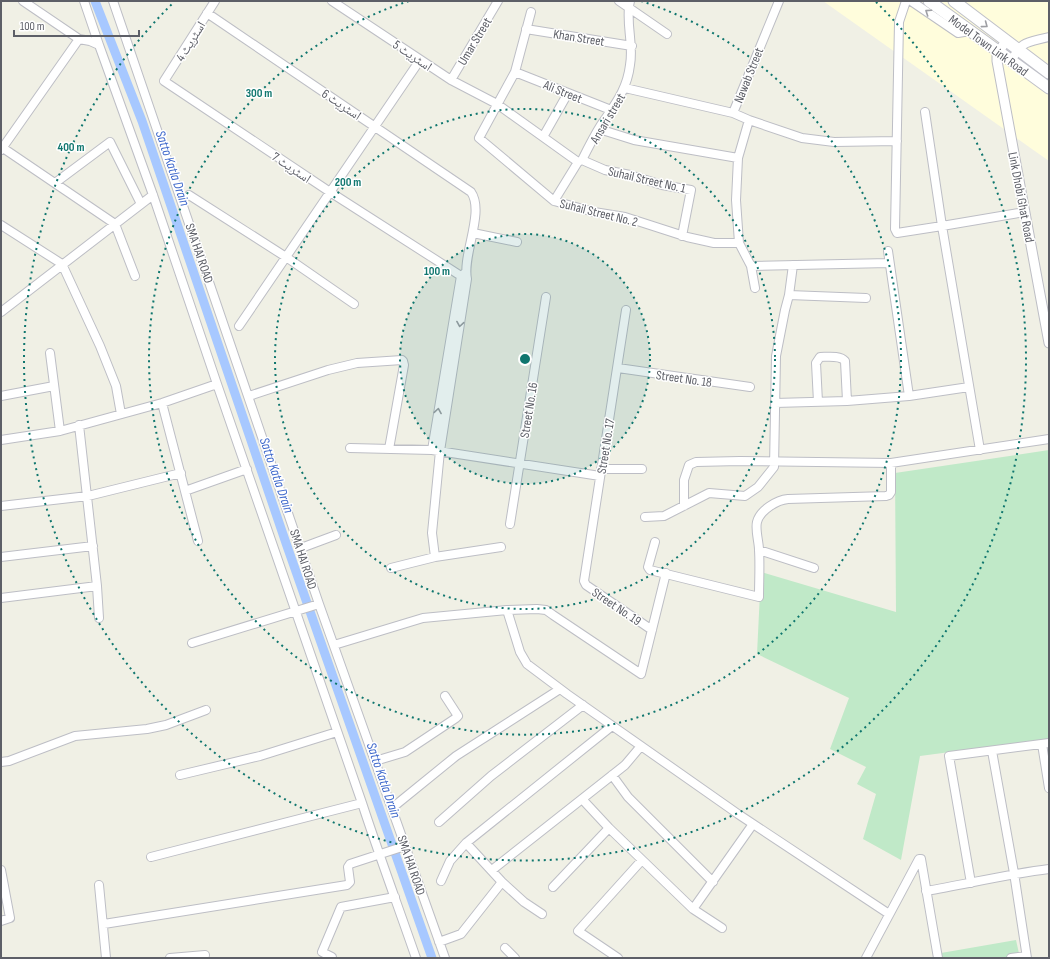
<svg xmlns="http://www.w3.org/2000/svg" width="1050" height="959" font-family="'Sofia Sans Condensed','Noto Naskh Arabic',sans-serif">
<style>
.commercial{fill:#fffddc}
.green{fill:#c0e9c8}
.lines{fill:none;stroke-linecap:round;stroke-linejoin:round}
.canal{stroke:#a7c8ff;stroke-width:9}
.minor-casing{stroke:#bdbec5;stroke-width:10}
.tertiary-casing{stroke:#bdbec5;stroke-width:11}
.secondary-casing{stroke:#c0c1c9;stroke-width:13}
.minor{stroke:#fff;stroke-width:8}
.tertiary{stroke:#fff;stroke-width:9}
.secondary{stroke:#fff;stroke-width:11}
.oneway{stroke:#9e9fa4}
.ring{fill:none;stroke:#0f766e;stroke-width:2;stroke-dasharray:2 4}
.labels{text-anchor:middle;stroke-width:3;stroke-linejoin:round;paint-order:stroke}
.street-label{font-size:13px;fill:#5d5f67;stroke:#fff}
.water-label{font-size:14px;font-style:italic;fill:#406acc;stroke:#fff}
.centre{fill:#0f766e;stroke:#fff;stroke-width:2}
.ring-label{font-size:12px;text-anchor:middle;font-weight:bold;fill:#0f766e;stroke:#fff;stroke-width:3;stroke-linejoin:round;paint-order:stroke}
</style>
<rect width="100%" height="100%" fill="#f0f0e5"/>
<!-- commercial -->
<path class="commercial" d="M 823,1 L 1049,1 L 1049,161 Z"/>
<!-- green -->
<path class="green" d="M 1049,450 L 1049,739 L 920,756 L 901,860 L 863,839 L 876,794 L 857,784 L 866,767 L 830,749 L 849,698 L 757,654 L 761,572 L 896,612 L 895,473 Z
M 1016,940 L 1020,958 L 942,958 L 941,953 Z"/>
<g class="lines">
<!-- canal -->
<path class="canal" d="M 95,1 L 142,121 L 287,546 L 432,958"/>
<!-- minor casing -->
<g class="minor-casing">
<path id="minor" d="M 84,1 L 99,45
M 113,1 L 319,604 L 445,958
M 215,1 L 164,81 L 330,192 L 461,276
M 332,1 L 451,80 L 497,104 L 578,162
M 619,1 L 667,34
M 906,1 L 899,22 L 895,229 L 897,233 L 942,226 L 925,112
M 911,1 L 958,33 L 970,31
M 531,12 L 515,72 L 479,138 L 554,201 L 594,212 L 625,217 L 687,237 L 714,243 L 739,243
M 207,13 L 471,192 C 485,212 462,255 467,279 L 440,451 L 432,533 L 435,557
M 526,29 L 632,46
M 79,39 L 90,41 L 99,45 L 153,195 L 217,384 L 362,803 C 379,855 398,906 416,958
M 1011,61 C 1023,40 1026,43 1049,37
M 515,72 L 611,110
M 451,80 L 498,1
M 625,88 L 733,113 L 779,1
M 733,113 L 749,120 L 738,158 L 736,200 L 739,243 L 751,266 L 755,288
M 749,120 L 802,138 L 834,142 L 897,141
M 599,129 L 634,140 L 738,158
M 543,137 L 568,93
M 3,148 L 115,224 L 135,276
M 1,150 L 79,39 L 23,1
M 582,160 L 605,170 L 630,175 L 662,185 L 691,190 L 682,236
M 55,183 L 110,142 L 141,204
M 189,195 L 286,257 L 354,304
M 554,201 L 578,162 L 582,160 C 588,148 594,136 601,125 C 615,104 627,90 630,65 C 634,44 625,21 630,1
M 1,225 L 62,264 L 100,346 L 116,386 L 121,414
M 473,233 L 517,242
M 888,251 L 909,396
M 751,266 L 889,263
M 789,295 L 866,298
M 626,310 L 584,581 L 586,585 L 652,630
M 1,312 L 153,195
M 239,326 L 420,60
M 50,353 L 60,431
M 618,368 L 750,387
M 1,396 L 54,386
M 249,396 L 328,370 L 357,363 L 402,360 L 403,361 L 404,365 L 389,449
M 818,402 L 816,363 L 820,357 C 827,357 840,355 845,361 L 847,401
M 162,403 L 198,541
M 775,403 L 847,401 L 909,396 L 969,387
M 79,425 L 97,586 L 99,618
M 1,440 L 60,431 L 162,403 L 217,384
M 350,448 L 432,450 L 600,476
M 432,450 L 461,276 L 465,273
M 980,450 L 942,226 L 1025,212
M 601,469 L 642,469
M 185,491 L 247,469
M 1,506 L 88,496 L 181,473
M 684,506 L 684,480 L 689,465 L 696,462 L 740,461 L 891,463 L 1049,439
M 645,517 L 664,516 L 709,493 L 745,496 L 758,487 L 774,467 L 776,356 L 785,310 L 789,295 L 793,265
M 510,524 L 546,297
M 655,542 L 648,567 L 650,570 L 759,597 C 759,581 760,565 759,550 C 759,542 755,530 757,522 C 760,510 777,500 788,499 L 886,496 L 889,495 L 891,492 L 891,463
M 301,548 L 336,535
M 759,550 L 814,568
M 1,557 L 93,546
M 391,568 L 435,557 L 501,547
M 1,598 L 97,586
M 507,610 L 520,652 L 527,664 L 567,694 L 738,814 L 889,914
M 192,643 L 319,604
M 334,645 L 423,618 L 507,610 L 537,609 L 546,610 L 553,615 L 641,674 L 666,573
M 1042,744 L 1049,788
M 992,751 L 1014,873 L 1027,958
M 375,761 L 405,752 L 456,718 L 458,716 L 445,696
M 1,762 L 9,761 L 75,736 L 147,729 L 166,725 L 206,710
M 180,775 L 260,756 L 337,732
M 612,775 L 628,797 L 713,882
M 582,799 L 609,828 L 693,909 L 722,928
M 392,808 L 456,756 L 560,689
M 439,822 L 491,776 L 583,705
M 466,843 L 502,882 L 524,902 L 542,914
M 151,857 L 362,803
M 1,870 L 10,918 L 1,921
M 492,870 L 625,765 L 641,746
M 441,881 L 450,861 L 466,843 L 612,726
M 971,883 L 949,756 L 1049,743
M 99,885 L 106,958
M 553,887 L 609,828
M 926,891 C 967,884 1008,874 1049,869
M 693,909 L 753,824
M 104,924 L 347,885 L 350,882 L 348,867 L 350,864 L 405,846
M 439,942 L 461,934 L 502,882
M 505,948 L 515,958
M 170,958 L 205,955
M 332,958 L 332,957 L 322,952 L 341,907 L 395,897
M 618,958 L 578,931 L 642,860
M 866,958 L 919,859 L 921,859 L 938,958
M 1011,958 L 1026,956"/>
</g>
<!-- tertiary casing -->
<g class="tertiary-casing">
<path id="tertiary" d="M 1006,41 L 997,54 L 997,61 L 1049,343"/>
</g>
<!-- secondary casing -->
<g class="secondary-casing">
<path id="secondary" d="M 929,1 L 1049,88
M 954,1 L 1049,73"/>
</g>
<!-- minor -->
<use href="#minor" class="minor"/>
<!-- tertiary -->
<use href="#tertiary" class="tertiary"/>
<!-- secondary -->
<use href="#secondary" class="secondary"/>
</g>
<!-- one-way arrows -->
<defs><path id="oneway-chevron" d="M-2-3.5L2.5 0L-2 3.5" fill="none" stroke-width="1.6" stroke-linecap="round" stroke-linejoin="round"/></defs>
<g class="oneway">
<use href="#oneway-chevron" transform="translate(928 12) rotate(-146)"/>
<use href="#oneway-chevron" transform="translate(985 25) rotate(37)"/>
<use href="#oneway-chevron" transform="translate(460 324) rotate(99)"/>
<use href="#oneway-chevron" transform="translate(438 411) rotate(-81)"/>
</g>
<!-- distance rings -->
<circle cx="525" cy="359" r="125" fill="#0f766e" fill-opacity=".12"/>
<g class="ring">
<circle cx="525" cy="359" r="125"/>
<circle cx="525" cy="359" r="250"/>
<path d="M641 1A376 376 0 1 1 409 1"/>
<path d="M876 2A501 501 0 1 1 174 2"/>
</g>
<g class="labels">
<!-- street labels -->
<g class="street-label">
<text transform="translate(579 37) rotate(9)" y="5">Khan Street</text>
<text transform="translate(190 41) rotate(-58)" y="5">اسٹریٹ 4</text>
<text transform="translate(474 41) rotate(-59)" y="5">Umar Street</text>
<text transform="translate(989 45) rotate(36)" y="5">Model Town Link Road</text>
<text transform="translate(413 55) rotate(34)" y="5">اسٹریٹ 5</text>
<text transform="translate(748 75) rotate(-68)" y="5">Nawab Street</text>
<text transform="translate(563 91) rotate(22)" y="5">Ali Street</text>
<text transform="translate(342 104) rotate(34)" y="5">اسٹریٹ 6</text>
<text transform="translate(607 118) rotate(-59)" y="5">Ansari street</text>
<text transform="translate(292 167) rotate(34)" y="5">اسٹریٹ 7</text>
<text transform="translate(647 179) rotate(13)" y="5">Suhail Street No. 1</text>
<text transform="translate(1022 197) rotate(79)" y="5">Link Dhobi Ghat Road</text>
<text transform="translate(599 212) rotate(14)" y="5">Suhail Street No. 2</text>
<text transform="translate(200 253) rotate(71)" y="5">SMA HAI ROAD</text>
<text transform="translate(684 378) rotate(8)" y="5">Street No. 18</text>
<text transform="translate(528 410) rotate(-81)" y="5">Street No. 16</text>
<text transform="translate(605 446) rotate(-81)" y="5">Street No. 17</text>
<text transform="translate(304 559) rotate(72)" y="5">SMA HAI ROAD</text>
<text transform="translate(617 606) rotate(34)" y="5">Street No. 19</text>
<text transform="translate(412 865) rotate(71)" y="5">SMA HAI ROAD</text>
</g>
<!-- water labels -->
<g class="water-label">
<text transform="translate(173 168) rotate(71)" y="5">Satto Katla Drain</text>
<text transform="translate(277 475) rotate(71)" y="5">Satto Katla Drain</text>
<text transform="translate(384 780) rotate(71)" y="5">Satto Katla Drain</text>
</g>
</g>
<circle cx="525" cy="359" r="6" class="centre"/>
<g class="ring-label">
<text x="259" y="97">300 m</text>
<text x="71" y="151">400 m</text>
<text x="348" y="186">200 m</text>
<text x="437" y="275">100 m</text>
</g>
<!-- border -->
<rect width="1050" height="959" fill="none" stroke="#5d5f67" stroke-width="4"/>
<!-- scale -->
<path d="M14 30v6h125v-6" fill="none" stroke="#5d5f67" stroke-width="2"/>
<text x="20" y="30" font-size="12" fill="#5d5f67" stroke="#ffffff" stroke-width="3" paint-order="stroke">100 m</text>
</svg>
